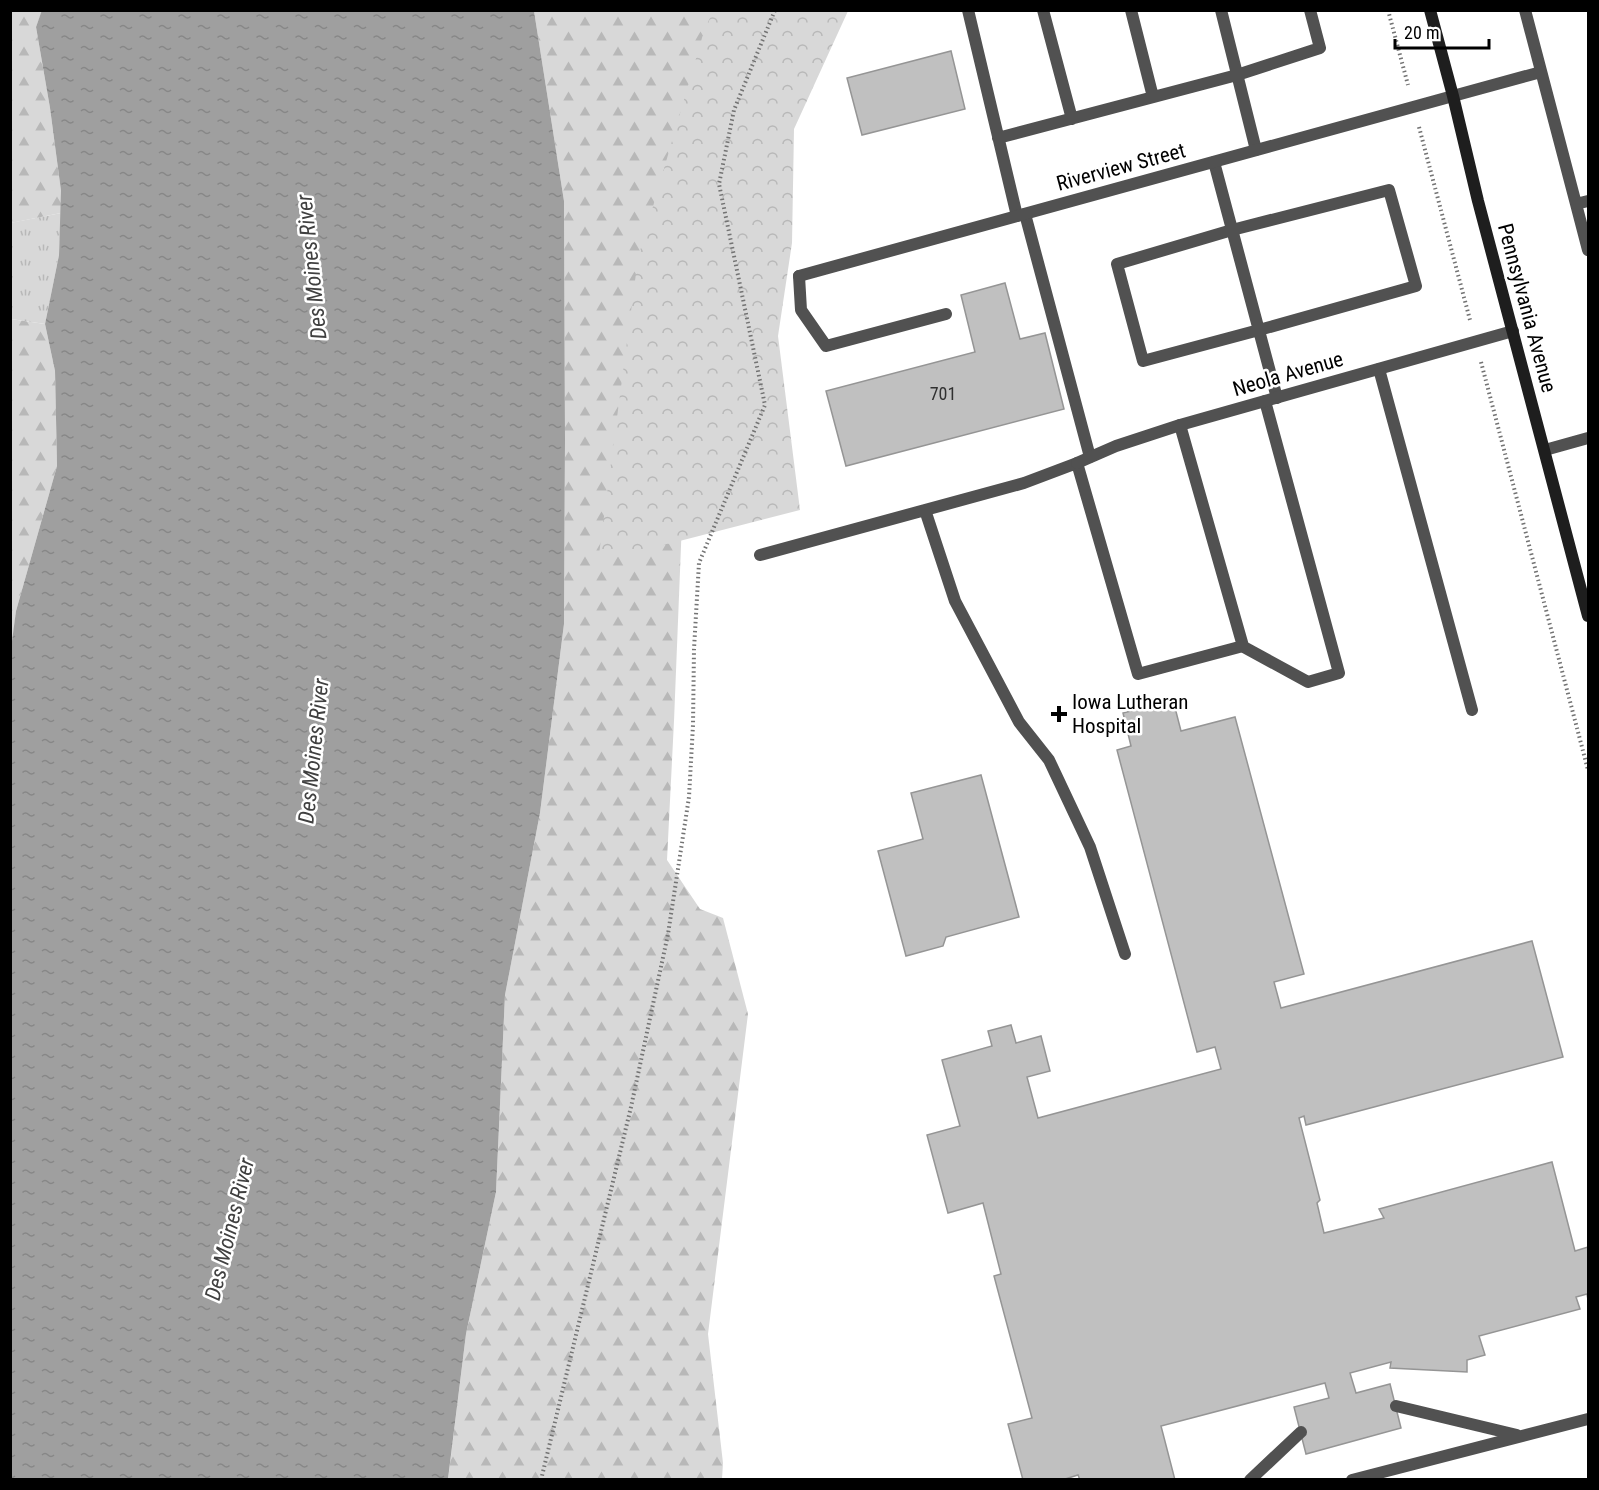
<svg xmlns="http://www.w3.org/2000/svg" width="1599" height="1490" font-family="'Roboto Condensed',sans-serif">
<style>
.grass{fill:url(#grass-tufts)}
.forest{fill:url(#forest-firs)}
.park{fill:url(#park-crowns)}
.water{fill:url(#water-ripples)}
.building{fill:#c0c0c0;stroke:#959595;stroke-width:1.5}
.lines{fill:none;stroke-linecap:round;stroke-linejoin:round}
.path{stroke:#737373;stroke-width:4;stroke-dasharray:1.5 3;stroke-linecap:butt}
.lane{stroke:#515151;stroke-width:12}
.street{stroke:#515151;stroke-width:12}
.secondary{stroke:#1e1e1e;stroke-width:12}
.poi-dot{fill:#000;stroke:#fff;stroke-width:2}
.labels{text-anchor:middle;stroke-width:5;stroke-linejoin:round;paint-order:stroke}
.number-label{font-size:18px;fill:#303030}
.street-label{font-size:21px;fill:#000;stroke:#fff}
.poi-label{font-size:21px;fill:#000;stroke:#fff;text-anchor:start}
.water-label{font-size:22px;font-style:italic;fill:#404040;stroke:#fff}
</style>
<defs>
<pattern id="grass-tufts" width="24" height="20" patternUnits="userSpaceOnUse" patternTransform="scale(1.5)"><rect width="24" height="20" fill="#d8d8d8"/><path d="M3 7l-1-3M5 7V3M7 7l1-3M15 17l-1-3M17 17v-4M19 17l1-3" fill="none" stroke="#b8b8b8"/></pattern>
<pattern id="forest-firs" width="22" height="20" patternUnits="userSpaceOnUse" patternTransform="scale(1.5)"><rect width="22" height="20" fill="#d8d8d8"/><path d="M5 1l3.5 6h-7zM16 11l3.5 6h-7z" fill="#b8b8b8"/></pattern>
<pattern id="park-crowns" width="20" height="18" patternUnits="userSpaceOnUse" patternTransform="scale(1.5)"><rect width="20" height="18" fill="#d8d8d8"/><path d="M2 6a3 3 0 1 1 6 0M12 15a3 3 0 1 1 6 0" fill="none" stroke="#b8b8b8"/></pattern>
<pattern id="water-ripples" width="26" height="14" patternUnits="userSpaceOnUse" patternTransform="scale(1.5)"><rect width="26" height="14" fill="#9f9f9f"/><path d="M2 4q2-2 4 0t4 0M15 11q2-2 4 0t4 0" fill="none" stroke="#878787"/></pattern>
</defs>
<rect width="100%" height="100%" fill="#fff"/>
<!-- grass -->
<path class="grass" d="M 61,213 L 59,255 L 45,324 L 11,319 L 10,223 Z"/>
<!-- forest -->
<path class="forest" d="M 10,11 L 42,11 L 36,27 L 50,108 L 61,191 L 61,213 L 11,223 Z
M 534,11 L 723,11 L 682,521 L 674,721 L 667,860 L 700,909 L 723,918 L 748,1014 L 708,1334 L 723,1463 L 722,1479 L 448,1480 L 466,1334 L 496,1192 L 505,995 L 540,813 L 564,624 L 565,440 L 564,201 Z
M 11,319 L 45,324 L 55,371 L 57,466 L 16,611 L 11,656 Z"/>
<!-- park -->
<path class="park" d="M 713,11 L 848,11 L 794,129 L 792,243 L 778,336 L 800,510 L 598,562 L 638,258 L 704,31 Z"/>
<!-- water -->
<path class="water" d="M 42,10 L 534,11 L 564,201 L 565,440 L 564,624 L 540,813 L 505,995 L 496,1192 L 466,1334 L 448,1479 L 11,1479 L 10,656 L 16,611 L 57,466 L 55,371 L 45,324 L 59,255 L 61,191 L 50,108 L 36,27 Z"/>
<!-- building -->
<path class="building" d="M 951,51 L 965,109 L 862,135 L 847,78 Z
M 1005,283 L 1020,339 L 1045,333 L 1064,409 L 846,466 L 826,391 L 975,352 L 961,295 Z
M 1173,700 L 1181,731 L 1235,717 L 1304,974 L 1274,982 L 1281,1008 L 1532,941 L 1563,1057 L 1306,1125 L 1304,1116 L 1299,1118 L 1320,1200 L 1317,1203 L 1324,1233 L 1384,1218 L 1379,1209 L 1552,1162 L 1575,1251 L 1588,1247 L 1588,1300 L 1587,1294 L 1576,1297 L 1580,1309 L 1479,1336 L 1485,1355 L 1467,1360 L 1467,1372 L 1390,1368 L 1391,1362 L 1350,1373 L 1356,1393 L 1390,1384 L 1401,1428 L 1306,1454 L 1294,1407 L 1329,1398 L 1325,1383 L 1161,1426 L 1175,1480 L 1080,1480 L 1078,1475 L 1062,1480 L 1023,1480 L 1008,1424 L 1032,1418 L 994,1276 L 1001,1274 L 983,1203 L 948,1213 L 927,1135 L 960,1126 L 942,1060 L 992,1046 L 988,1031 L 1011,1025 L 1016,1043 L 1041,1036 L 1050,1071 L 1027,1077 L 1038,1118 L 1221,1069 L 1215,1047 L 1197,1052 L 1117,750 L 1131,746 L 1123,713 Z
M 981,775 L 1019,917 L 946,937 L 943,946 L 906,956 L 878,851 L 923,839 L 911,793 Z"/>
<g class="lines">
<!-- path -->
<path class="path" d="M 1388,10 L 1408,85
M 1419,127 L 1470,320
M 1481,362 L 1588,770
M 541,1480 L 631,1107 L 668,934 L 689,797 L 693,725 L 694,649 L 699,563 L 765,405 L 719,184 L 734,110 L 775,10"/>
<!-- lane -->
<path class="lane" d="M 968,10 L 1017,216
M 1043,10 L 1072,119
M 1131,10 L 1153,97
M 1221,10 L 1256,150
M 1525,10 L 1576,204 L 1588,201
M 1453,96 L 1541,72
M 998,138 L 1237,75 L 1320,48 L 1310,10
M 1214,162 L 1277,398
M 1389,190 L 1416,286 L 1259,330 L 1143,361 L 1117,264 L 1232,230 Z
M 1576,204 L 1588,250
M 1025,214 L 1090,457
M 799,276 L 801,310 L 826,346 L 946,314
M 1379,369 L 1472,710
M 925,510 L 955,601 L 1019,722 L 1049,760 L 1090,847 L 1125,954
M 760,555 L 1024,483 L 1077,463 L 1138,674 L 1243,646 L 1180,425
M 1242,646 L 1308,682 L 1339,673 L 1265,401
M 1396,1406 L 1517,1435
M 1250,1480 L 1301,1432
M 1352,1480 L 1588,1419"/>
<!-- street -->
<path class="street" d="M 799,276 L 1453,96
M 1545,450 L 1588,438
M 1077,463 L 1116,446 L 1180,425 L 1513,331"/>
<!-- secondary -->
<path class="secondary" d="M 1430,10 L 1453,96 L 1478,201 L 1588,616"/>
</g>
<!-- markers -->
<path class="poi-dot" d="M1056 705h6v6h6v6h-6v6h-6v-6h-6v-6h6z"/>
<g class="labels">
<!-- number labels -->
<g class="number-label">
<text x="943" y="400">701</text>
</g>
<!-- street labels -->
<g class="street-label">
<text transform="translate(1121 167) rotate(-15)" y="7">Riverview Street</text>
<text transform="translate(1527 308) rotate(75)" y="7">Pennsylvania Avenue</text>
<text transform="translate(1288 374) rotate(-16)" y="7">Neola Avenue</text>
</g>
<!-- poi labels -->
<g class="poi-label">
<text x="1072" y="709">Iowa Lutheran<tspan x="1072" dy="24">Hospital</tspan></text>
</g>
<!-- water labels -->
<g class="water-label">
<text transform="translate(311 267) rotate(-96)" y="8">Des Moines River</text>
<text transform="translate(313 751) rotate(-84)" y="8">Des Moines River</text>
<text transform="translate(229 1229) rotate(-76)" y="8">Des Moines River</text>
</g>
</g>
<!-- border -->
<rect width="1599" height="1490" fill="none" stroke="#000000" stroke-width="24"/>
<!-- scale -->
<path d="M1395 39v9h94v-9" fill="none" stroke="#000000" stroke-width="3"/>
<text x="1404" y="39" font-size="18" fill="#000000" stroke="#ffffff" stroke-width="4.5" paint-order="stroke">20 m</text>
</svg>
